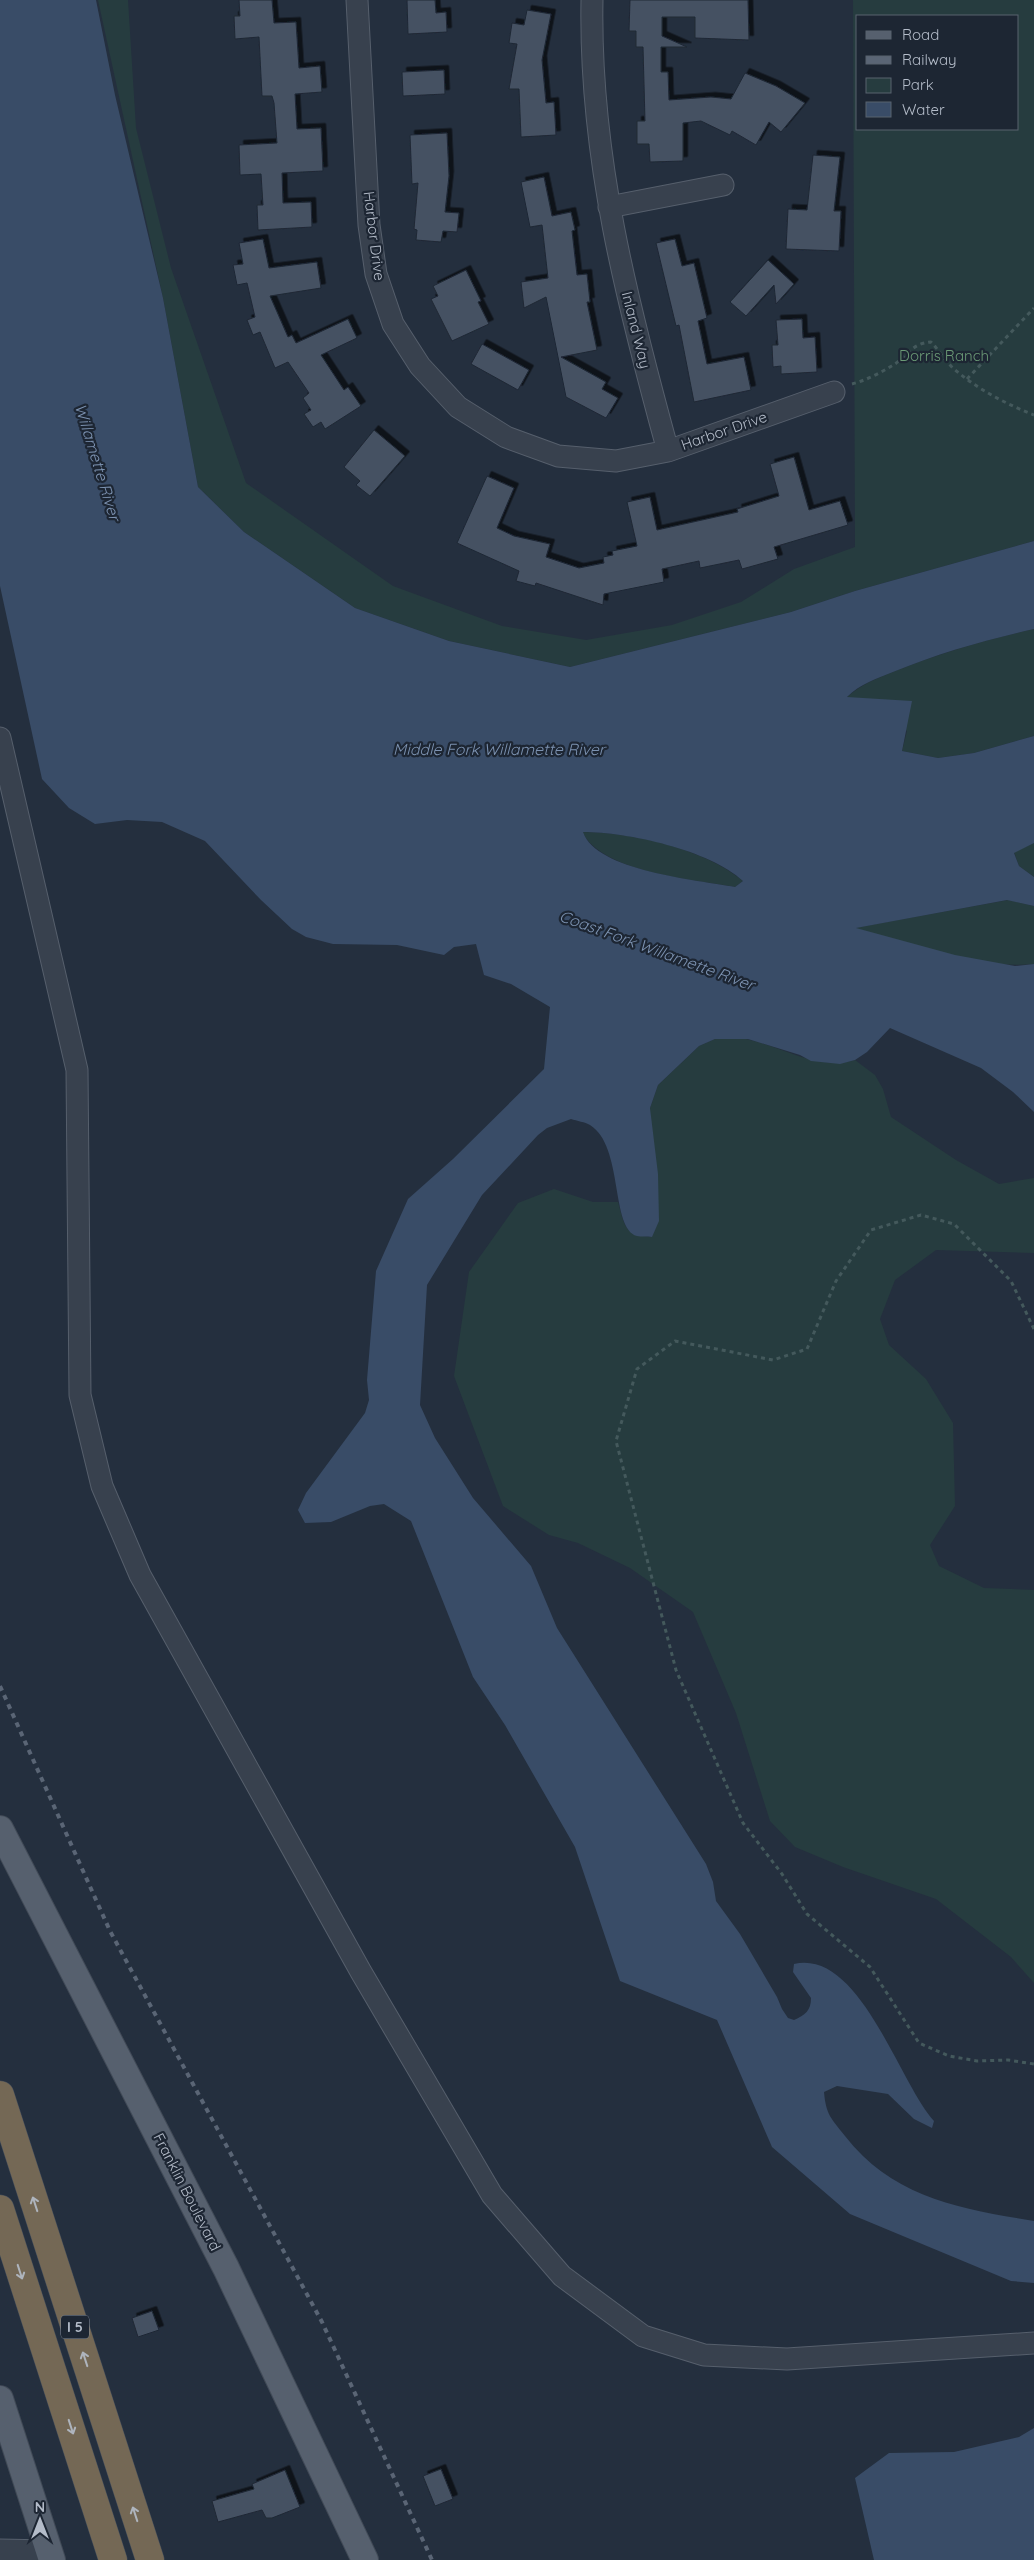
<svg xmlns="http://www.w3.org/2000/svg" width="1034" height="2560" font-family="Quicksand,sans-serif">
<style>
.green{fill:#263c3f;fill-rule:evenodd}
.water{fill:#394c67;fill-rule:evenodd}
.building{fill:#455162;stroke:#1f2835;filter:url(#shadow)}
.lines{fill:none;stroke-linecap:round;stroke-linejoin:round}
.minor-casing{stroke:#565f6c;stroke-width:23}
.major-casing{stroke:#414a57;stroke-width:28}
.highway-casing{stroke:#434c59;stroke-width:29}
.path{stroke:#44595c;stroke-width:3;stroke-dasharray:4 4;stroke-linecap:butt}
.minor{stroke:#38414e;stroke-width:21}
.major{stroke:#56606e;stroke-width:26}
.highway{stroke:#746855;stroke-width:28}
.rail{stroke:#5a6575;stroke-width:4;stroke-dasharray:5 5;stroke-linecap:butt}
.oneway{stroke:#aeb4bd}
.labels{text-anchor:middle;stroke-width:4.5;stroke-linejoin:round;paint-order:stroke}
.shield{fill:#1d2633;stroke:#878f9c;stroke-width:1}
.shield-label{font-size:14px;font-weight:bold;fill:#b4bcc9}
.street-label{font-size:15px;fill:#b4bcc9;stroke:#1d2633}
.park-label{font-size:15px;fill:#6b9a76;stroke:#1d2633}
.water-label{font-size:16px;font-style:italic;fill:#7c92b1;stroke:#1d2633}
</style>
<defs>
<filter id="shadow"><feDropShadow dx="4.5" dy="-4.5" stdDeviation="0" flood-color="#0009"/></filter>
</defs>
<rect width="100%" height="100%" fill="#242f3e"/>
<!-- green -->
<path class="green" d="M 98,0 L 128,0 L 136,128 L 171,268 L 246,483 L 393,586 L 502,626 L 586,640 L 672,625 L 741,602 L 794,569 L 855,547 L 853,0 L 1034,0 L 1034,541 L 855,591 L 791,612 L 570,667 L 449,641 L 355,608 L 244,532 L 198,487 L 163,298 ZM 858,16 L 1018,16 L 1018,129 L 858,129 Z
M 1034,629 L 1034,736 L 974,753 L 938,758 L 902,751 L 907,731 L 846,698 C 860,685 875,679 893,672 C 939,653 985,640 1034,629 Z
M 582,832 C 631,832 705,849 743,881 L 735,887 C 692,879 604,873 582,832 Z
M 1034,843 L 1034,877 L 1019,866 L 1014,852 Z
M 1008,900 L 1034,906 L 1034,964 C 974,969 911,944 854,928 Z
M 715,1039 C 726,1039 739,1037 750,1040 C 785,1048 819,1071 855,1060 L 875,1075 L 883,1089 L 891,1117 L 956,1160 L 999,1184 L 1034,1178 L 1034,1253 L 936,1250 L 895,1280 L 880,1319 L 889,1345 L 926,1379 L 953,1423 L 955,1506 L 930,1545 L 939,1566 L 984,1588 L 1034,1590 L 1034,1983 L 1011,1957 L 936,1899 L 843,1867 L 795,1847 L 770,1821 L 736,1713 L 693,1612 L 630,1568 L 578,1543 L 549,1535 L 503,1506 L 454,1376 L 469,1272 L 518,1203 L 554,1189 L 593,1202 L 618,1202 C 625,1227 624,1235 652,1237 L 650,1108 L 658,1085 L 699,1046 Z"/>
<!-- water -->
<path class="water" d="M 0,0 L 96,0 L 115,95 L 163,298 L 198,487 L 244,532 L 355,608 L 449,641 L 570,667 L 791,612 L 855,591 L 1034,541 L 1034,629 C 986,640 939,653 893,672 C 876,679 860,684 847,697 L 912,701 L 902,751 L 938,758 L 974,753 L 1034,736 L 1034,843 L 1014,853 L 1019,866 L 1034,877 L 1034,906 L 1007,900 L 856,928 L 955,955 L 1015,966 L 1034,964 L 1034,1112 L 1013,1092 L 981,1068 L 890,1028 L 867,1052 L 855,1060 L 840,1064 L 811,1061 L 800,1055 L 748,1039 L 715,1039 L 699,1046 L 658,1085 L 650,1108 L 658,1174 L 659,1221 L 652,1237 C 647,1236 641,1237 637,1236 C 610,1229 624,1146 590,1125 C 585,1122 577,1121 571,1119 L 547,1128 L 538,1135 L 482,1195 L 427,1285 L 420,1405 L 435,1438 L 473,1498 L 531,1566 L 557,1628 L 706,1864 L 713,1882 L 716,1901 L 740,1934 L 777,1997 L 782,2009 L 788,2018 L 794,2020 C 805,2015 811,2011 811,1998 L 793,1972 L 794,1964 C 860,1949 899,2083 934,2121 L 932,2128 L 914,2119 L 888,2094 L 837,2086 L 824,2092 C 826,2115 831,2118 845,2136 C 893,2198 961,2209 1034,2221 L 1034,2283 L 1011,2281 L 850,2214 L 772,2147 L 717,2020 L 620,1981 L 575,1847 L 505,1725 L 473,1677 L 411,1521 L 384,1504 L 370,1506 L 331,1522 L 305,1523 L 298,1510 L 306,1493 L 365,1413 L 369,1400 L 367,1380 L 376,1271 L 408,1199 L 453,1159 L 544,1069 L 550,1007 L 511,984 L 484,975 L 476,944 L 454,947 L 444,955 L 397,945 L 333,944 L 306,937 L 292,929 L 261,900 L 205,841 L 162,822 L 127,820 L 95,824 L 69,808 L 42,779 L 0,586 ZM 583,832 C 627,832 710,850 743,881 L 735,887 C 698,880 596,871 583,832 Z
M 1034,2428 L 1034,2560 L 874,2560 L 855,2478 L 889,2453 L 954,2452 L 1019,2437 Z"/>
<!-- building -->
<path class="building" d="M 239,0 L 272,0 L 274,23 L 296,22 L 299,68 L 320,66 L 322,92 L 295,94 L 297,129 L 321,128 L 323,171 L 282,173 L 283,203 L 311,202 L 312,227 L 258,230 L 257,205 L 263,205 L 261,174 L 240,175 L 239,145 L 277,143 L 274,103 L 272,96 L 262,96 L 259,37 L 235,39 L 234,16 L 240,16 Z
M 407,0 L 435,0 L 436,13 L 446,12 L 447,32 L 408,34 Z
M 630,0 L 748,0 L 749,40 L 695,38 L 695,17 L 662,17 L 662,36 L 687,47 L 661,47 L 661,72 L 668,72 L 669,100 L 711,97 L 731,99 L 745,73 L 776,86 L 805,103 L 781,132 L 769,122 L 756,145 L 732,131 L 730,135 L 701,121 L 683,123 L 683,161 L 650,162 L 649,144 L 637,144 L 637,121 L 645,121 L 643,47 L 636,47 L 636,31 L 629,31 Z
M 527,10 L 551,14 L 542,60 L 546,103 L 554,102 L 556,135 L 521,137 L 519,89 L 509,89 L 517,44 L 509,43 L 512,23 L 524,25 Z
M 444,70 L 445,94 L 403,96 L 402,72 Z
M 447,133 L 449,176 L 445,212 L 459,213 L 457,232 L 443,231 L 441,242 L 416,240 L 417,230 L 414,229 L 418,183 L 412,184 L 410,135 Z
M 813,155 L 840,157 L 834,211 L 841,211 L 839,251 L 786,249 L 788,209 L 807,210 Z
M 544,177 L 552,216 L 571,212 L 575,230 L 572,231 L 577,275 L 587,274 L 590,302 L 587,302 L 597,350 L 561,357 L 606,382 L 602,389 L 618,398 L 606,418 L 566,397 L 546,297 L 524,308 L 521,282 L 548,278 L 542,225 L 530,227 L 521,182 Z
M 263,239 L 269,268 L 317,262 L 321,288 L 270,296 L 288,337 L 292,335 L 296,343 L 348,319 L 357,338 L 321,355 L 344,390 L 348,387 L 361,406 L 325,429 L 321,422 L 313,427 L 304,414 L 311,410 L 303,398 L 309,393 L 288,362 L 275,368 L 260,332 L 253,335 L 247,320 L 255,317 L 247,283 L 237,285 L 233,265 L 243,264 L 239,243 Z
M 675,239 L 682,266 L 694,263 L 707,318 L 698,321 L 707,364 L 744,357 L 751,390 L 694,402 L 679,325 L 676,326 L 656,243 Z
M 768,260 L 794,284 L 776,304 L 774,285 L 746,316 L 730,302 Z
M 466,270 L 481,301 L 478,302 L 489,324 L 452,341 L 431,299 L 438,296 L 433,286 Z
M 802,319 L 803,338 L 815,337 L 817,372 L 781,374 L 781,366 L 773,367 L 772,345 L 778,345 L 776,320 Z
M 482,344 L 529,370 L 518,390 L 471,364 Z
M 374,430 L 405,456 L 370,496 L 356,485 L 360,481 L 344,467 Z
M 794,457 L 809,510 L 840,501 L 848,525 L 774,547 L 778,559 L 742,569 L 739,560 L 700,568 L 699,561 L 662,569 L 664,582 L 604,594 L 603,605 L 536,583 L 535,586 L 516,581 L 519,571 L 457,543 L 487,476 L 514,488 L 497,528 L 514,536 L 550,544 L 546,557 L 579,568 L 604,563 L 603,557 L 613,555 L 612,551 L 637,546 L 627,502 L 650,497 L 657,530 L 738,512 L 737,509 L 779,496 L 770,464 Z
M 152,2311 L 159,2330 L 138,2337 L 132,2318 Z
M 441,2469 L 453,2499 L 435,2506 L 423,2476 Z
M 285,2470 L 300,2507 L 272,2518 L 266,2518 L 262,2510 L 218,2522 L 212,2501 L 254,2489 L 252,2484 Z"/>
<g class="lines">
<!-- minor casing -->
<g class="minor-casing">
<path id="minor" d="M 357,0 L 369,225 L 376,274 L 393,324 L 420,366 L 458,407 L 506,437 L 558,456 L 616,461 L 668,451 L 834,392
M 592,0 C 589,155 627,302 668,451
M 609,207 L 723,185
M 0,738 L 77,1070 L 80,1395 L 102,1486 L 140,1575 L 361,1972 L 492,2195 L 562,2276 L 643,2336 L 704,2355 L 787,2359 L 1034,2343
M 0,2550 L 49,2551"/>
</g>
<!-- major casing -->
<g class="major-casing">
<path id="major" d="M 0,1829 L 226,2268 L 365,2560
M 0,2399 L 52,2560"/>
</g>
<!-- highway casing -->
<g class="highway-casing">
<path id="highway" d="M 0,2095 L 150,2560
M 0,2209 L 113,2560"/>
</g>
<!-- path -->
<path class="path" d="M 967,379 L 1034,308
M 852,384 C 867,380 882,372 895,364 C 909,354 913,343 931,342 C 939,350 945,361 954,369 C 977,389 1006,404 1034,415
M 1034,1329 L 1011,1281 L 954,1224 L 921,1215 L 871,1230 L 836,1281 L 807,1349 L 773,1360 L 675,1341 L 637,1369 L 616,1441 L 676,1670 L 743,1823 L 782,1874 L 807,1914 L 870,1967 L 919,2043 L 949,2056 L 977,2061 L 1008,2060 L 1034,2064"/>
<!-- minor -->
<use href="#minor" class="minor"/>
<!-- major -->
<use href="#major" class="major"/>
<!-- highway -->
<use href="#highway" class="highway"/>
<!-- rail -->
<path class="rail" d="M 0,1686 L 110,1931 L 322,2322 L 432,2560"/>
</g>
<!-- one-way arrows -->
<defs><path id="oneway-shaft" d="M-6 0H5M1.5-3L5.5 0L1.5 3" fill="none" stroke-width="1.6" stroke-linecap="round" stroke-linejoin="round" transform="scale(1.25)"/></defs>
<g class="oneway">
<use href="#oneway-shaft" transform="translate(35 2204) rotate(-108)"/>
<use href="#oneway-shaft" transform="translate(20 2272) rotate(72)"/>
<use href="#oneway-shaft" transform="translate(85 2359) rotate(-108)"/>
<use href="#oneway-shaft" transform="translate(71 2427) rotate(72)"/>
<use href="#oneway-shaft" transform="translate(135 2514) rotate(-108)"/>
</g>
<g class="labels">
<!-- shield labels -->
<rect class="shield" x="61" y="2315.5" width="28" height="23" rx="4"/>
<g class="shield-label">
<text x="75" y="2332">I 5</text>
</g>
<!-- street labels -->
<g class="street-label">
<text transform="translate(374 236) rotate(83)" y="5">Harbor Drive</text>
<text transform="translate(636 330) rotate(76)" y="5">Inland Way</text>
<text transform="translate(724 431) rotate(-19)" y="5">Harbor Drive</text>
<text transform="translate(187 2192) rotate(63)" y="5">Franklin Boulevard</text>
</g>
<!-- park labels -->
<g class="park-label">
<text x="944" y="361">Dorris Ranch</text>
</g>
<!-- water labels -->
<g class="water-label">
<text transform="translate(98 462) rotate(73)" y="6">Willamette River</text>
<text x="499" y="755">Middle Fork Willamette River</text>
<text transform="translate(657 950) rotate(20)" y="6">Coast Fork Willamette River</text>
</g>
</g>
<!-- legend -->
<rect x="856" y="15" width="162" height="115" fill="#1d2633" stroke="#59626f"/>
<rect x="866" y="31" width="25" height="8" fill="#56606e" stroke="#59626f"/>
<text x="902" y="40" font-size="15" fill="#b4bcc9">Road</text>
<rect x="866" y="56" width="25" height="8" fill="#5a6575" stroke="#59626f"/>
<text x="902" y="65" font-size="15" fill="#b4bcc9">Railway</text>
<rect x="866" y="78" width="25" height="15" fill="#263c3f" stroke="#59626f"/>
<text x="902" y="90" font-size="15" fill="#b4bcc9">Park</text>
<rect x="866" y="102" width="25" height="15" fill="#394c67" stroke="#59626f"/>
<text x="902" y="115" font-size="15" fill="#b4bcc9">Water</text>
<!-- north arrow -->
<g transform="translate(40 2520)" stroke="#1d2633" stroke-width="4" paint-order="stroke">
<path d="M0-4L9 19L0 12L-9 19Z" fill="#b4bcc9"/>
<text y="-8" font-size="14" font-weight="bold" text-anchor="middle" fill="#b4bcc9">N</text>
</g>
</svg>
